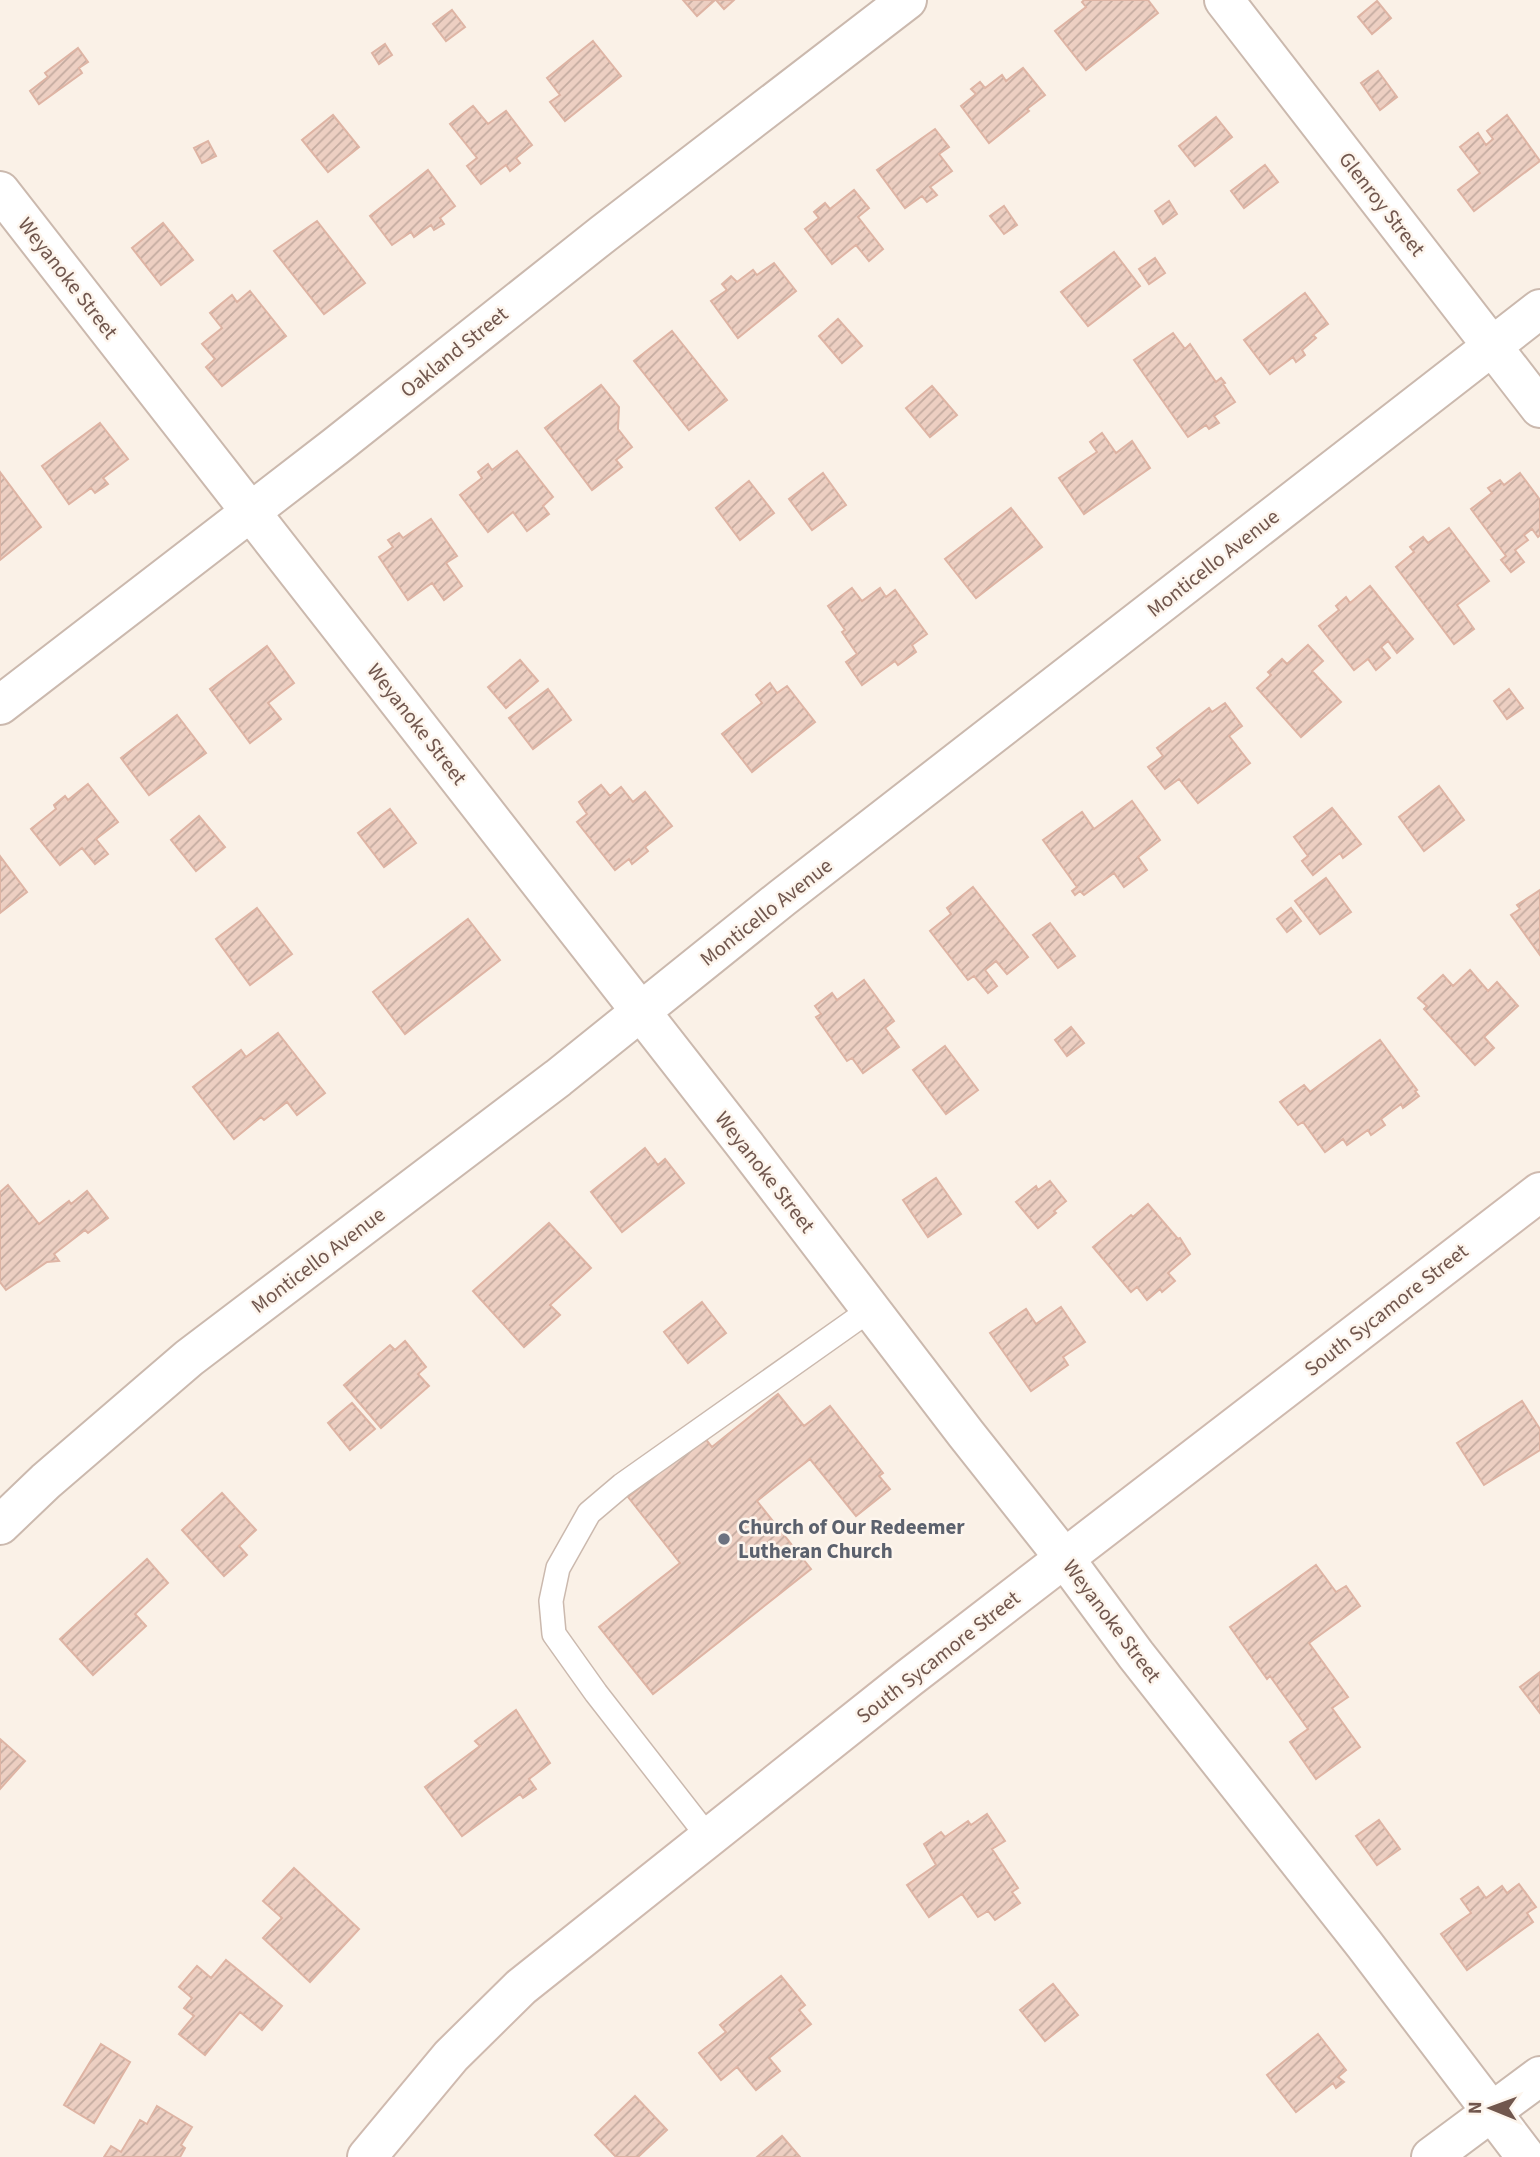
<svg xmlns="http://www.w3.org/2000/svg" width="1540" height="2157" font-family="'Source Sans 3',sans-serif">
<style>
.building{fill:url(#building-hatch);stroke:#deb4a4;stroke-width:2}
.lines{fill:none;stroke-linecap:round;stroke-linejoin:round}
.lane-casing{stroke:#cbb9ae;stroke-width:26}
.street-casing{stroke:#cbb9ae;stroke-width:42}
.secondary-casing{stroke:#cfbaaf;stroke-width:42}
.lane{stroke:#fff;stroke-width:23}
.street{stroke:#fff;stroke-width:38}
.secondary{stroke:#fff;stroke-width:38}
.worship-dot{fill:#6b7280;stroke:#fdf5ed;stroke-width:2.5}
.labels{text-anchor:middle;stroke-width:5;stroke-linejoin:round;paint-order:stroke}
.street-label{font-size:21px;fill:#71574e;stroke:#fdf5ed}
.worship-label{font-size:21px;font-weight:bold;fill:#5b616d;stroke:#fdf5ed;text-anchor:start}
</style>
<defs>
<pattern id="building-hatch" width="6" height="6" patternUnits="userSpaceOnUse" patternTransform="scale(1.75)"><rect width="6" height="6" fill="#edcfc2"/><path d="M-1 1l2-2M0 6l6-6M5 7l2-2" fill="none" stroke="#c4aba0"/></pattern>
</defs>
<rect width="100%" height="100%" fill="#faf1e7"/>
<!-- building -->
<path class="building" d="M 683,0 L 715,0 L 697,16 Z
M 716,0 L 734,0 L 724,9 Z
M 1084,0 L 1148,0 L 1158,13 L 1086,70 L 1055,31 L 1086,7 L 1082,2 Z
M 1377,1 L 1391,18 L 1372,34 L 1358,17 Z
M 452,10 L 465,27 L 446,41 L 433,24 Z
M 593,41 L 621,76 L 565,121 L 550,102 L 560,95 L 547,78 Z
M 385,44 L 392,55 L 379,64 L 372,53 Z
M 78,48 L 88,62 L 79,68 L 82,73 L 39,104 L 30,91 L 48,77 L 45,73 Z
M 1023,68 L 1045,95 L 1027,109 L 1029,111 L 989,143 L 961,106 L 976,94 L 971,89 L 980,82 L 985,88 L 1002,75 L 1006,81 Z
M 1378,71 L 1397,97 L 1380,110 L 1361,83 Z
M 473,106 L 488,124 L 506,111 L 532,145 L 516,158 L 520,163 L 510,171 L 506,165 L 481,184 L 467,166 L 477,158 L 450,124 Z
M 333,115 L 359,147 L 328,172 L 302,140 Z
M 1507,115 L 1540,161 L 1474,211 L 1458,190 L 1480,173 L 1460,147 L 1478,133 L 1486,145 L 1493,139 L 1487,131 Z
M 1216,117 L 1232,137 L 1195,166 L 1179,146 Z
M 935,129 L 949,147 L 939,154 L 952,171 L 930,187 L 937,195 L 927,202 L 922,196 L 905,208 L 877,170 Z
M 208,141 L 216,156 L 202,163 L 194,148 Z
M 1265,165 L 1278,182 L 1244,208 L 1231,191 Z
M 428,170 L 455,206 L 440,218 L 444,224 L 434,230 L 431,225 L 414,237 L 411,232 L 392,245 L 370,216 Z
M 854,190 L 869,208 L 858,217 L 883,249 L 869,261 L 856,245 L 832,264 L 805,229 L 819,218 L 814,212 L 825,203 L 830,209 Z
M 1169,201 L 1177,214 L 1163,224 L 1155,211 Z
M 1004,206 L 1017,225 L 1004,234 L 990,216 Z
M 317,221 L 365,283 L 324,314 L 274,251 Z
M 163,223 L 193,260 L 161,285 L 132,248 Z
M 1114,252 L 1140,286 L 1088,326 L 1061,292 Z
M 1155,258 L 1165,273 L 1149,284 L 1139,269 Z
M 774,263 L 796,291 L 738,338 L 711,301 L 727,290 L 722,284 L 731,276 L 737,282 L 753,270 L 757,275 Z
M 250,291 L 286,336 L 222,386 L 206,367 L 215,359 L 202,344 L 222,328 L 210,313 L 232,295 L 237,302 Z
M 1305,293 L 1328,324 L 1313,335 L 1316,338 L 1302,350 L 1305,355 L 1296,362 L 1293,357 L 1270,374 L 1244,340 Z
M 838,319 L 862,346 L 842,363 L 819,336 Z
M 672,331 L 727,400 L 689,430 L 634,361 Z
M 1173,333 L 1185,349 L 1190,344 L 1216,382 L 1221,378 L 1225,383 L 1223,384 L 1235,402 L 1214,416 L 1219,423 L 1209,429 L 1206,425 L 1188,437 L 1134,360 Z
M 601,385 L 619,407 L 618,429 L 632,447 L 616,460 L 622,467 L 592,490 L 545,428 Z
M 932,386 L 957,415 L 930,437 L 906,408 Z
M 100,423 L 128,459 L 103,478 L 108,484 L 95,493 L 91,488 L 69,504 L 42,466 Z
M 1102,433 L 1116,453 L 1132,441 L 1150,468 L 1084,514 L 1059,478 L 1097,452 L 1090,442 Z
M 517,451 L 553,497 L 543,506 L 549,514 L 527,531 L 513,512 L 488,532 L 460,495 L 482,478 L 478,472 L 488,464 L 492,470 Z
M 0,472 L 41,527 L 0,560 Z
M 823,473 L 846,505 L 812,530 L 789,499 Z
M 1520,473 L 1540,500 L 1540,535 L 1538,537 L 1532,529 L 1524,535 L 1528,540 L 1515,550 L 1524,562 L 1511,572 L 1501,560 L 1506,556 L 1471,509 L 1492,493 L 1488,488 L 1500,480 L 1504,485 Z
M 749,481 L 774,513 L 740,540 L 716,508 Z
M 1011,508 L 1042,547 L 976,598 L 945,559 Z
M 431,519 L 457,556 L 446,563 L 462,586 L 444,600 L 432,583 L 408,600 L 379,557 L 393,547 L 388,540 L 399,533 L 403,538 Z
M 1449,528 L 1489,581 L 1457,605 L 1474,629 L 1454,644 L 1396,567 L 1414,552 L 1410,547 L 1423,537 L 1428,543 Z
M 1370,586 L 1413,639 L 1397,653 L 1388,641 L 1381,647 L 1390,658 L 1376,670 L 1368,659 L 1354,670 L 1319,626 L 1339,610 L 1336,606 L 1346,597 L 1350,603 Z
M 852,588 L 862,601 L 880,588 L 886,597 L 895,590 L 927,634 L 912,645 L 916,652 L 898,665 L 895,661 L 862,685 L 846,662 L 857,654 L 842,632 L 845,630 L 828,606 Z
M 1308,645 L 1323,661 L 1312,671 L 1341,702 L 1301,737 L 1257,688 L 1271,675 L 1268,672 L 1282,659 L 1287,664 Z
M 267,646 L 294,683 L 268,703 L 281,719 L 250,743 L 210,689 Z
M 520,660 L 538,681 L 506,708 L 488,687 Z
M 770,683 L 777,693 L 787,686 L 815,722 L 752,772 L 722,734 L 762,703 L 756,695 Z
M 548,689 L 571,720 L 533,749 L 509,718 Z
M 1509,689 L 1523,708 L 1507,719 L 1494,701 Z
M 1225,703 L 1242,726 L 1229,736 L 1250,763 L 1198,803 L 1179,779 L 1165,789 L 1148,767 L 1163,756 L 1157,748 L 1209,708 L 1212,712 Z
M 177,715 L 206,753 L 149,795 L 121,758 Z
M 88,784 L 118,822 L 96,839 L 108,854 L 95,864 L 82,848 L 60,865 L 31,829 L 56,809 L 54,805 L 65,796 L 68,800 Z
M 601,785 L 610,796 L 621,787 L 633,802 L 645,792 L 672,826 L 645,847 L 648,851 L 632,864 L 629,859 L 615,870 L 577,822 L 587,814 L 579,802 Z
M 1439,786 L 1464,820 L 1424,851 L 1399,817 Z
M 1132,801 L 1160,840 L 1138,857 L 1147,870 L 1124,887 L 1114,873 L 1084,895 L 1080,891 L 1075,895 L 1072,891 L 1077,887 L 1043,840 L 1082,812 L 1094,829 Z
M 1332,808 L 1361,844 L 1343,858 L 1340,853 L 1313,875 L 1302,861 L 1308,856 L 1294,837 Z
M 390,809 L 416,843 L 384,867 L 358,833 Z
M 199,816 L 225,847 L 196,871 L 171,840 Z
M 0,856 L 27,892 L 0,913 Z
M 1326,878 L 1351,912 L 1320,934 L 1295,901 Z
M 973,887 L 1028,957 L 1007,974 L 996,961 L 985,970 L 997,986 L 988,993 L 974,976 L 968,980 L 930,931 L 951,914 L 947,908 Z
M 1540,890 L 1540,955 L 1511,915 L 1520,909 L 1517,905 Z
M 257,908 L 292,954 L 250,985 L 216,939 Z
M 1291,908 L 1301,921 L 1287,932 L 1277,919 Z
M 468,919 L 500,960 L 405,1034 L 373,992 Z
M 1050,923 L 1075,956 L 1058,968 L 1033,935 Z
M 1470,970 L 1488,991 L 1497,982 L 1518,1006 L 1484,1037 L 1494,1048 L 1475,1065 L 1424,1009 L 1427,1006 L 1418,998 L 1443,975 L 1453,986 Z
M 864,980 L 894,1021 L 885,1028 L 899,1047 L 863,1073 L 852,1058 L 847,1061 L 816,1017 L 821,1014 L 815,1006 L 832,993 L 837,1000 Z
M 1071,1027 L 1084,1043 L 1067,1056 L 1055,1040 Z
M 278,1033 L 325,1093 L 297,1115 L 287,1102 L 264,1120 L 261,1117 L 234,1139 L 193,1087 L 241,1050 L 246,1057 Z
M 1380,1040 L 1417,1090 L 1415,1091 L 1419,1096 L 1403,1108 L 1401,1104 L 1381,1119 L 1385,1125 L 1371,1135 L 1368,1130 L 1347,1145 L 1343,1139 L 1325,1152 L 1303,1122 L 1298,1125 L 1280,1102 L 1304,1085 L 1310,1092 Z
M 945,1046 L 978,1090 L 946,1114 L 913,1070 Z
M 645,1148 L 658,1165 L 665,1159 L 684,1183 L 622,1232 L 591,1192 Z
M 936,1178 L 961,1214 L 928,1237 L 903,1200 Z
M 1050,1181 L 1066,1201 L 1054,1211 L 1056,1213 L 1038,1228 L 1016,1202 L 1036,1186 L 1038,1190 Z
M 8,1185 L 39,1224 L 69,1201 L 71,1204 L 87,1191 L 108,1218 L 88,1233 L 85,1230 L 54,1254 L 59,1261 L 47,1262 L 6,1290 L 0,1282 L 0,1192 Z
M 1148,1204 L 1178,1239 L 1180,1238 L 1190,1254 L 1168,1273 L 1175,1281 L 1162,1292 L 1160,1289 L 1147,1300 L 1137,1287 L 1131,1292 L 1093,1247 L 1131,1215 L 1133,1217 Z
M 549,1223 L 591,1268 L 550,1305 L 560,1315 L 524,1347 L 473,1291 Z
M 702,1302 L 726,1333 L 688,1363 L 664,1332 Z
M 1061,1307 L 1085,1342 L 1063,1357 L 1068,1365 L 1031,1391 L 990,1333 L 1026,1309 L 1036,1324 Z
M 405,1341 L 426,1367 L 418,1374 L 429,1386 L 381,1428 L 344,1385 L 390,1345 L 395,1350 Z
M 778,1394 L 804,1426 L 830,1406 L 883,1473 L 879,1476 L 890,1489 L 856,1516 L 810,1459 L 757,1501 L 811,1569 L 653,1694 L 599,1627 L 680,1563 L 628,1497 L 704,1437 L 712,1447 Z
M 1522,1401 L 1540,1429 L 1540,1450 L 1484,1485 L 1457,1443 Z
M 352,1403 L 375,1429 L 350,1450 L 328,1423 Z
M 222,1493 L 256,1530 L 239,1546 L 247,1555 L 224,1576 L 182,1530 Z
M 147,1559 L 168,1583 L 135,1614 L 146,1626 L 93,1675 L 60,1639 Z
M 1316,1565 L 1336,1592 L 1346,1586 L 1360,1606 L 1309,1643 L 1348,1697 L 1332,1708 L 1360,1747 L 1316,1779 L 1290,1742 L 1308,1729 L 1270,1676 L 1267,1679 L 1230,1627 Z
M 1540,1672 L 1540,1713 L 1520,1687 Z
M 516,1710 L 550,1763 L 529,1779 L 536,1789 L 523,1798 L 520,1794 L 462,1836 L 425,1787 L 480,1746 L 475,1741 Z
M 0,1739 L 25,1761 L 0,1789 Z
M 987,1814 L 1005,1841 L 992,1849 L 1018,1888 L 1012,1892 L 1020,1903 L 995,1920 L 988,1911 L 978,1917 L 962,1894 L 929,1917 L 907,1885 L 936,1865 L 924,1844 L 941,1832 L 945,1837 L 968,1821 L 971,1825 Z
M 1379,1820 L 1400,1849 L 1377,1865 L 1356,1836 Z
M 294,1868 L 359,1929 L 310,1982 L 263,1938 L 282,1918 L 263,1901 Z
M 1519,1884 L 1536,1907 L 1527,1913 L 1533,1922 L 1467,1970 L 1441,1934 L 1471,1913 L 1461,1899 L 1478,1887 L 1486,1898 L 1502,1886 L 1507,1893 Z
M 226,1960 L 282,2006 L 262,2030 L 240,2012 L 205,2055 L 179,2034 L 194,2016 L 184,2008 L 192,1998 L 179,1987 L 197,1966 L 211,1978 Z
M 781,1976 L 805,2005 L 799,2010 L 811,2024 L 769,2058 L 780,2071 L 756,2090 L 737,2067 L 721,2080 L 699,2053 L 726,2032 L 720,2025 Z
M 1053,1984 L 1078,2015 L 1045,2041 L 1020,2010 Z
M 1318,2034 L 1346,2070 L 1338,2077 L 1344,2082 L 1336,2088 L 1333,2083 L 1296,2112 L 1267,2075 Z
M 101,2044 L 130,2062 L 94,2123 L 64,2105 Z
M 635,2096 L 667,2130 L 638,2157 L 616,2157 L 595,2135 Z
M 157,2106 L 192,2127 L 181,2145 L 185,2148 L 180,2157 L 104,2157 L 111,2146 L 121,2152 L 140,2120 L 147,2124 Z
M 782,2136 L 800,2157 L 757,2157 Z"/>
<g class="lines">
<!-- lane casing -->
<g class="lane-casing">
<path id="lane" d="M 709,1838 L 596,1693 L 554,1634 L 551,1601 L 558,1568 L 589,1513 L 622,1485 L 871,1309"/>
</g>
<!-- street casing -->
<g class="street-casing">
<path id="street" d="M 1224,0 L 1540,408
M 0,191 L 745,1145 L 966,1434 L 1065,1559 L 1136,1655 L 1364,1944 L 1526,2157
M 0,705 L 336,446 L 603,234 L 907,0
M 0,1525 L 46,1481 L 189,1358 L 558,1078 L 782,898 L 1540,309
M 1431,2157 L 1540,2076"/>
</g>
<!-- secondary casing -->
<g class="secondary-casing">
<path id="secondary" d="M 367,2157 L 451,2056 L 521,1987 L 909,1678 L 1540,1192"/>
</g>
<!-- lane -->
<use href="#lane" class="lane"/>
<!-- street -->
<use href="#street" class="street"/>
<!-- secondary -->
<use href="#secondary" class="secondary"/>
</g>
<!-- markers -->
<circle class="worship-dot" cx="724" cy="1539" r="7"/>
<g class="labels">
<!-- street labels -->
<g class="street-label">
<text transform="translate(1382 204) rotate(52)" y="7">Glenroy Street</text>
<text transform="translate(68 278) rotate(52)" y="7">Weyanoke Street</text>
<text transform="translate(454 352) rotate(-39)" y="7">Oakland Street</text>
<text transform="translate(1213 563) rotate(-38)" y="7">Monticello Avenue</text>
<text transform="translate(417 724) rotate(52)" y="7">Weyanoke Street</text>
<text transform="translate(766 912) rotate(-38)" y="7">Monticello Avenue</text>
<text transform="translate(765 1172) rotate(52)" y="7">Weyanoke Street</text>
<text transform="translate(318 1260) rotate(-37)" y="7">Monticello Avenue</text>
<text transform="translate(1386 1310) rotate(-38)" y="7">South Sycamore Street</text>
<text transform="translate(1112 1621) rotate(53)" y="7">Weyanoke Street</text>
<text transform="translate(938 1657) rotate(-38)" y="7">South Sycamore Street</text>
</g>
<!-- worship labels -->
<g class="worship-label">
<text x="738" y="1534">Church of Our Redeemer<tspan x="738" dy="24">Lutheran Church</tspan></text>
</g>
</g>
<!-- north arrow -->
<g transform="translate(1491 2108) rotate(271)" stroke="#fdf5ed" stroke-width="5" paint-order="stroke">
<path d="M0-5L12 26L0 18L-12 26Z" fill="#71574e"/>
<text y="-10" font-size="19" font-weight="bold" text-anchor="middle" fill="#71574e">N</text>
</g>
</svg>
